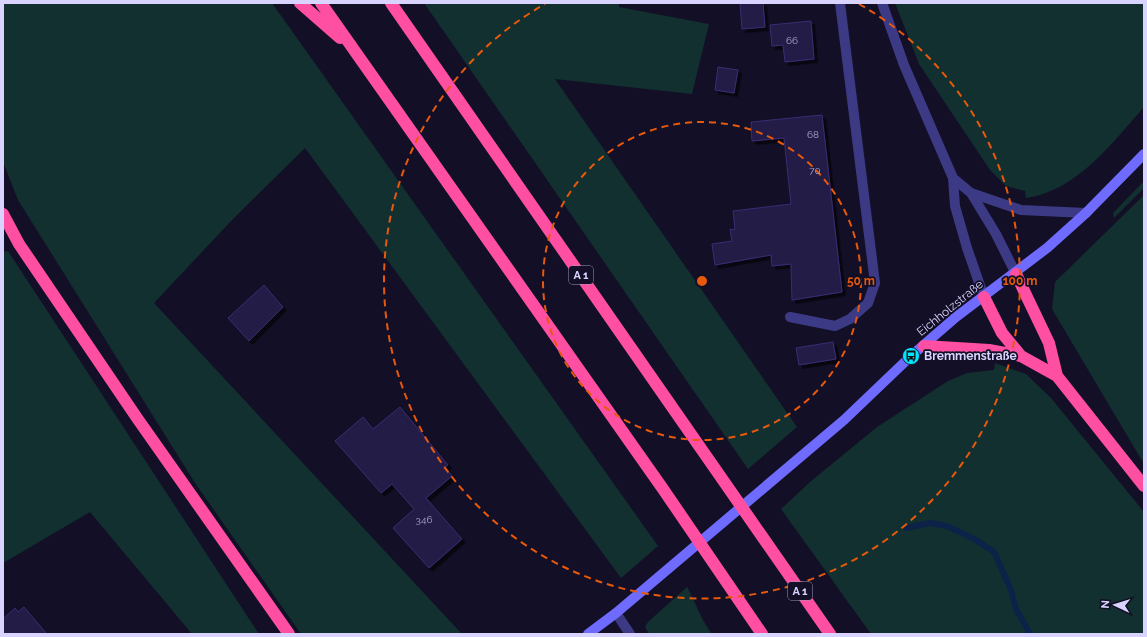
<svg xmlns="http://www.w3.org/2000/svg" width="1147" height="637" font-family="Raleway,sans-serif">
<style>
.green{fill:#12302f}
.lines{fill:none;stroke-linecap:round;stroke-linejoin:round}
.stream{stroke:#0c2248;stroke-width:6}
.building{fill:#241b47;stroke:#3b2d73;filter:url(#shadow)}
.lane{stroke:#3d3a85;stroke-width:10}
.street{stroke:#3d3a85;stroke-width:10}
.secondary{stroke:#6f6bff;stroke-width:10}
.highway{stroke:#ff4fa3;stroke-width:12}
.ring{fill:none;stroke:#e8590c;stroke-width:2;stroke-dasharray:7 5}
.labels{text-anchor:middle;stroke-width:3.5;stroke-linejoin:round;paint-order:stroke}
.number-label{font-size:10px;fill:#aca6d1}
.shield{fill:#130f26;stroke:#9e99be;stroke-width:1}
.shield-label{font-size:11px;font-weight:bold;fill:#d9d4ff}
.street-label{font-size:12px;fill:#d9d4ff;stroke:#130f26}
.poi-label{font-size:12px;font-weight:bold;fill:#d9d4ff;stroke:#130f26;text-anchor:start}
.centre{fill:#e8590c;stroke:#130f26;stroke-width:2}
.ring-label{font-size:12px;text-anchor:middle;font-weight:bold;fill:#e8590c;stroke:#130f26;stroke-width:3.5;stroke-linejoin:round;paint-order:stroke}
</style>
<defs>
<filter id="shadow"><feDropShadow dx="3.5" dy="3.5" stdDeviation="0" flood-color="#0009"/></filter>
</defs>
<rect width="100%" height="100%" fill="#130f26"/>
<!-- green -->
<path class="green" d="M 3,3 L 272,3 L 658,546 L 621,578 L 305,148 L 233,219 L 154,303 L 462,634 L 301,634 L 195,483 L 18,200 L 3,162 Z
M 424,3 L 619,3 L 619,7 L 709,24 L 692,94 L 555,79 L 797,427 L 748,469 Z
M 895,3 L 1144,3 L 1144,107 C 1112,143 1077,191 1026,198 L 1025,191 L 1006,186 L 990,170 L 919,64 Z
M 1144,181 L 1144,188 L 1114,218 L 1113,213 Z
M 1144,195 L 1144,464 L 1052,309 L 1055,282 Z
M 8,251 L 259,634 L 192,634 L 90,512 L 3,563 L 3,252 Z
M 995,363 L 1026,374 L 1051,398 L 1144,512 L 1144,634 L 871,634 L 781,509 L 810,482 L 877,427 L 948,381 L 967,373 L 994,370 Z
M 687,587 C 696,603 701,620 712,634 L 649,634 L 645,627 L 648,622 Z"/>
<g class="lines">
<!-- stream -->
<path class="stream" d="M 906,528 L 930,523 L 947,526 L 976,540 L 994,552 L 1011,590 L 1016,609 L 1030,634"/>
</g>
<!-- building -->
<path class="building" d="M 740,3 L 763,3 L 765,27 L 742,29 Z
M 811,21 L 814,59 L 785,62 L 783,45 L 772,46 L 770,25 Z
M 718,67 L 738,70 L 734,93 L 715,90 Z
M 822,115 L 842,292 L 792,300 L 791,264 L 772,266 L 771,255 L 715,265 L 712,244 L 732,241 L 730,229 L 735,230 L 733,211 L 791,204 L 784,138 L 752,141 L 751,122 Z
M 264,285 L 283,307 L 249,341 L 228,318 Z
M 833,342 L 836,359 L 799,365 L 796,348 Z
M 400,407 L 448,465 L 445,467 L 452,476 L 426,498 L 462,539 L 429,568 L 393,528 L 414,509 L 392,484 L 381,493 L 335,441 L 363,417 L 373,429 Z
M 24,607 L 47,634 L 3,634 L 3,619 L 15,608 L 18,612 Z"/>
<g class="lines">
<!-- lane -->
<path class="lane" d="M 790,317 L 835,326 L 850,319 L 868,303 L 875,283"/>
<!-- street -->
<path class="street" d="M 840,3 L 875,283
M 882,3 L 904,65 L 953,178 L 955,206 L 967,248 L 984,297
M 953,178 L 971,193 L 996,234 L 1016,274
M 971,193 L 1021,210 L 1086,213
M 616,613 L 630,634"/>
<!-- secondary -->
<path class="secondary" d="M 588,634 L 616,613 L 844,420 L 911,356 L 956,317 L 1047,248 L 1086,213 L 1144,154"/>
<!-- highway -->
<path class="highway" d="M 300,3 L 340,38
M 321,3 L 663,489 L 762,634
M 391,3 L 830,634
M 3,214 L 19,244 L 137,418 L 289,634
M 1016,274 L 1049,343 L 1057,376
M 984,297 L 1002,333 L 1021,356
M 924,346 L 989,350 L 1021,356 L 1057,376 L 1144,486"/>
</g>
<!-- distance rings -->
<g class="ring">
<circle cx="702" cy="281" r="159"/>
<path d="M859 4A318 318 0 1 1 545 4"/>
</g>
<!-- icons -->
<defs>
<g id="bus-disc" transform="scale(0.9)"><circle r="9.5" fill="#00e5ff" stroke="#130f26"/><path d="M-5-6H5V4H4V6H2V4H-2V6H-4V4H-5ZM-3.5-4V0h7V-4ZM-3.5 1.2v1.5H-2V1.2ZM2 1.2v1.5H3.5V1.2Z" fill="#111"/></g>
</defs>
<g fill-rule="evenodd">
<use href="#bus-disc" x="911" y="356"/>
</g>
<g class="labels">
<!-- number labels -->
<g class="number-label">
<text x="792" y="44">66</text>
<text x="813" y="138">68</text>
<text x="815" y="174">70</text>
<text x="424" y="523">346</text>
</g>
<!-- shield labels -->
<g class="shield">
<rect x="569" y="266" width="24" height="18" rx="3"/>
<rect x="788" y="582" width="24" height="18" rx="3"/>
</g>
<g class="shield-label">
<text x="581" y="279">A 1</text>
<text x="800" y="595">A 1</text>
</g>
<!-- street labels -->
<g class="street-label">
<text transform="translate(950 308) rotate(-39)" y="4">Eichholzstraße</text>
</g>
<!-- poi labels -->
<g class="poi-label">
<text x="924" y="360">Bremmenstraße</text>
</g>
</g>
<circle cx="702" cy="281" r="6" class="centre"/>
<g class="ring-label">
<text x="861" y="285">50 m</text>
<text x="1020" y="285">100 m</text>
</g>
<!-- border -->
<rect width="1147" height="637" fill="none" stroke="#d9d4ff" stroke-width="8"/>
<!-- north arrow -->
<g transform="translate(1115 605) rotate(274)" stroke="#130f26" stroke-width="3" paint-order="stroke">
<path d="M0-3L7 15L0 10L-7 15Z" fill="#d9d4ff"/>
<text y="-6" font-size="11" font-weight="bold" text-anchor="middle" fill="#d9d4ff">N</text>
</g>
</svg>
